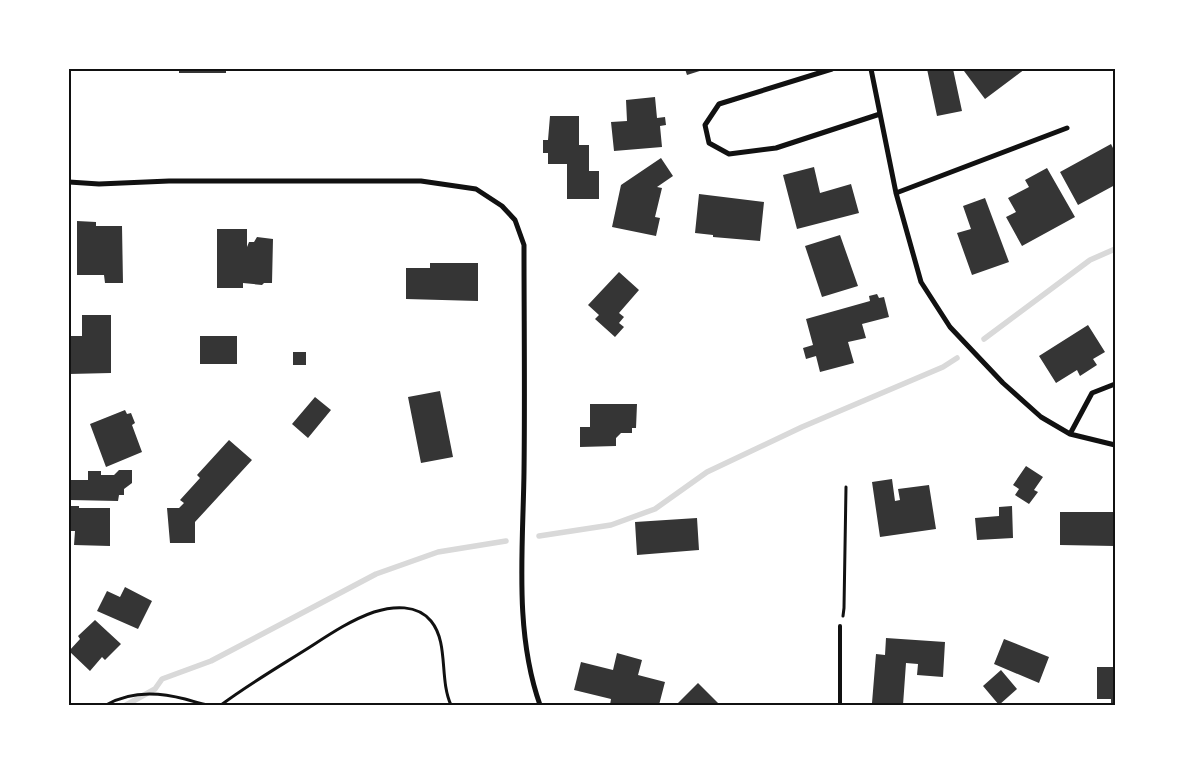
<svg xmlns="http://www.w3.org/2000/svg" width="1184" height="774" font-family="'PT Serif',serif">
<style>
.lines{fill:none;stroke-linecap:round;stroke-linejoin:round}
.stream{stroke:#d9d9d9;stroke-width:5.5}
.building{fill:#353535}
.path{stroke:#111;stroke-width:3}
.service{stroke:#111;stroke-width:4}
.minor{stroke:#111;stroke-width:5}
.neatline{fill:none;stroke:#111;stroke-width:2}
</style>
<rect width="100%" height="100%" fill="#fff"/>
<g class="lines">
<!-- stream -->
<path class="stream" d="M 984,339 L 1090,260 L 1115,249
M 539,536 L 611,525 L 655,509 L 707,472 L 802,427 L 943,367 L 957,358
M 126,705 L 155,689 L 162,679 L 211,661 L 376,574 L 438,552 L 506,541"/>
</g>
<!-- building -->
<path class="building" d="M 179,69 L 226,69 L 226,73 L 179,73 Z
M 685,69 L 706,69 L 687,75 Z
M 927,69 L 953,69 L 962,111 L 937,116 Z
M 967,69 L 1025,69 L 985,99 L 964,71 Z
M 655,97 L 657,118 L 665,117 L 666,125 L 660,126 L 662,147 L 614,151 L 611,122 L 627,121 L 626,100 Z
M 550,116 L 579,116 L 579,145 L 589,145 L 589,171 L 599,171 L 599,199 L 567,199 L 567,164 L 548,164 L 548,153 L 543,153 L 543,140 L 548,140 Z
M 1111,144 L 1115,152 L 1115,185 L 1078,205 L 1060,172 Z
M 661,158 L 673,176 L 657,187 L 662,188 L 655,217 L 660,218 L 656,236 L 612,227 L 621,185 Z
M 814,167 L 820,193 L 851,184 L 859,213 L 797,229 L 783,175 Z
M 1047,168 L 1075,217 L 1022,246 L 1006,217 L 1016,212 L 1008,198 L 1029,187 L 1025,180 Z
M 699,194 L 764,202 L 760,241 L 713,237 L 713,235 L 695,233 Z
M 985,198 L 1009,262 L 972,275 L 957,233 L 971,229 L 963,206 Z
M 77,221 L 96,222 L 96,226 L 122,226 L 123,283 L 105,283 L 104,275 L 77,275 Z
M 217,229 L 247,229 L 247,247 L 249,242 L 254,242 L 257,237 L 273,239 L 272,283 L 264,283 L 262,285 L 243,283 L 243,288 L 217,288 Z
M 840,235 L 858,286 L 822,297 L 805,246 Z
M 430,263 L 478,263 L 478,301 L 406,299 L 406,268 L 430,268 Z
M 619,272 L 639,290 L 619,313 L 624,317 L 619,323 L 624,327 L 615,337 L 595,319 L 599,315 L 588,305 Z
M 877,294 L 879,298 L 884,297 L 889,317 L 862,324 L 866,338 L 848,342 L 854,363 L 820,372 L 816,356 L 806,359 L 803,348 L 813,345 L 806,319 L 870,301 L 869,296 Z
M 82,315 L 111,315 L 111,373 L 69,374 L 69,336 L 82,336 Z
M 1088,325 L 1105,352 L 1093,359 L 1097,365 L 1080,376 L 1077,370 L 1056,383 L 1039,356 Z
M 200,336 L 237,336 L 237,364 L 200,364 Z
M 293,352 L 306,352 L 306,365 L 293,365 Z
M 440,391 L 453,457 L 421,463 L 408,397 Z
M 315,397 L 331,410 L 308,438 L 292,424 Z
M 590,404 L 637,404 L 636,428 L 632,428 L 632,433 L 621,433 L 616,438 L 616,446 L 580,447 L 580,427 L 590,427 Z
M 125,410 L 127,414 L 131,413 L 135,423 L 132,425 L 142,452 L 106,467 L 90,424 Z
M 229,440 L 252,460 L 195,522 L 195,543 L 170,543 L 167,508 L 179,508 L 184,503 L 180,500 L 200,478 L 197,475 Z
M 1026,466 L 1043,477 L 1034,490 L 1038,492 L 1029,504 L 1015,495 L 1019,489 L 1013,485 Z
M 119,470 L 132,470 L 132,483 L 124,489 L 124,495 L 119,495 L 118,501 L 70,500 L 70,480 L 88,480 L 88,471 L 101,471 L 101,475 L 114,475 Z
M 892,479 L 895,501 L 900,500 L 898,489 L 929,485 L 936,529 L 880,537 L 872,482 Z
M 69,506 L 79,506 L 79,508 L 110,508 L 110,546 L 74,545 L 75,531 L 69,531 Z
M 1012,506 L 1013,538 L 977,540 L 975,518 L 999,516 L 999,507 Z
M 1060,512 L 1115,512 L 1115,546 L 1060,545 Z
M 697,518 L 699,550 L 637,555 L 635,522 Z
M 125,587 L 152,601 L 138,629 L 97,611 L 107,591 L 120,597 Z
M 95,620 L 121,644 L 105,660 L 102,657 L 90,671 L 69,651 L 80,639 L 78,636 Z
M 886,638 L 945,642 L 943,677 L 917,675 L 918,664 L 906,663 L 903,705 L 872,703 L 876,654 L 885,655 Z
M 1004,639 L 1049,657 L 1039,683 L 994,664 Z
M 617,653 L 642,660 L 638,675 L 665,682 L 659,705 L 610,705 L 611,699 L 574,690 L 581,662 L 613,670 Z
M 1097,667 L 1115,667 L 1115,703 L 1111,703 L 1111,699 L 1097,699 Z
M 1001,670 L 1017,689 L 999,705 L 983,686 Z
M 698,683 L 720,705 L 676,705 Z"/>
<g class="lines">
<!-- path -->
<path class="path" d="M 843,616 L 844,608 L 846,487
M 106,705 C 130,691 159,692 185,699 C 193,701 200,704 208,705
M 221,705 C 249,684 280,666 310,647 C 330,634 351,620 374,612 C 393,606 417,604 431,621 C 449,643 439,679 451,705"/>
<!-- service -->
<path class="service" d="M 840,626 L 840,705"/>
<!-- minor -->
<path class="minor" d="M 832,69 L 719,104 L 705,125 L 709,143 L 729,154 L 776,148 L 880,114
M 871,69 L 896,193 L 921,282 L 950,327 L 1003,383 L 1041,417 L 1070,434 L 1115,445
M 69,182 L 99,184 L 169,181 L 421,181 L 476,189 L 502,206 L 515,220 L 524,245 C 524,321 525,396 524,472 C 523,549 514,632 540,705
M 896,193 L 1067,128
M 1070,434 L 1092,393 L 1115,384"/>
</g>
<!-- border -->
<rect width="1184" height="774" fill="none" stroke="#ffffff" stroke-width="140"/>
<rect x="70" y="70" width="1044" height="634" class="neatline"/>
</svg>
